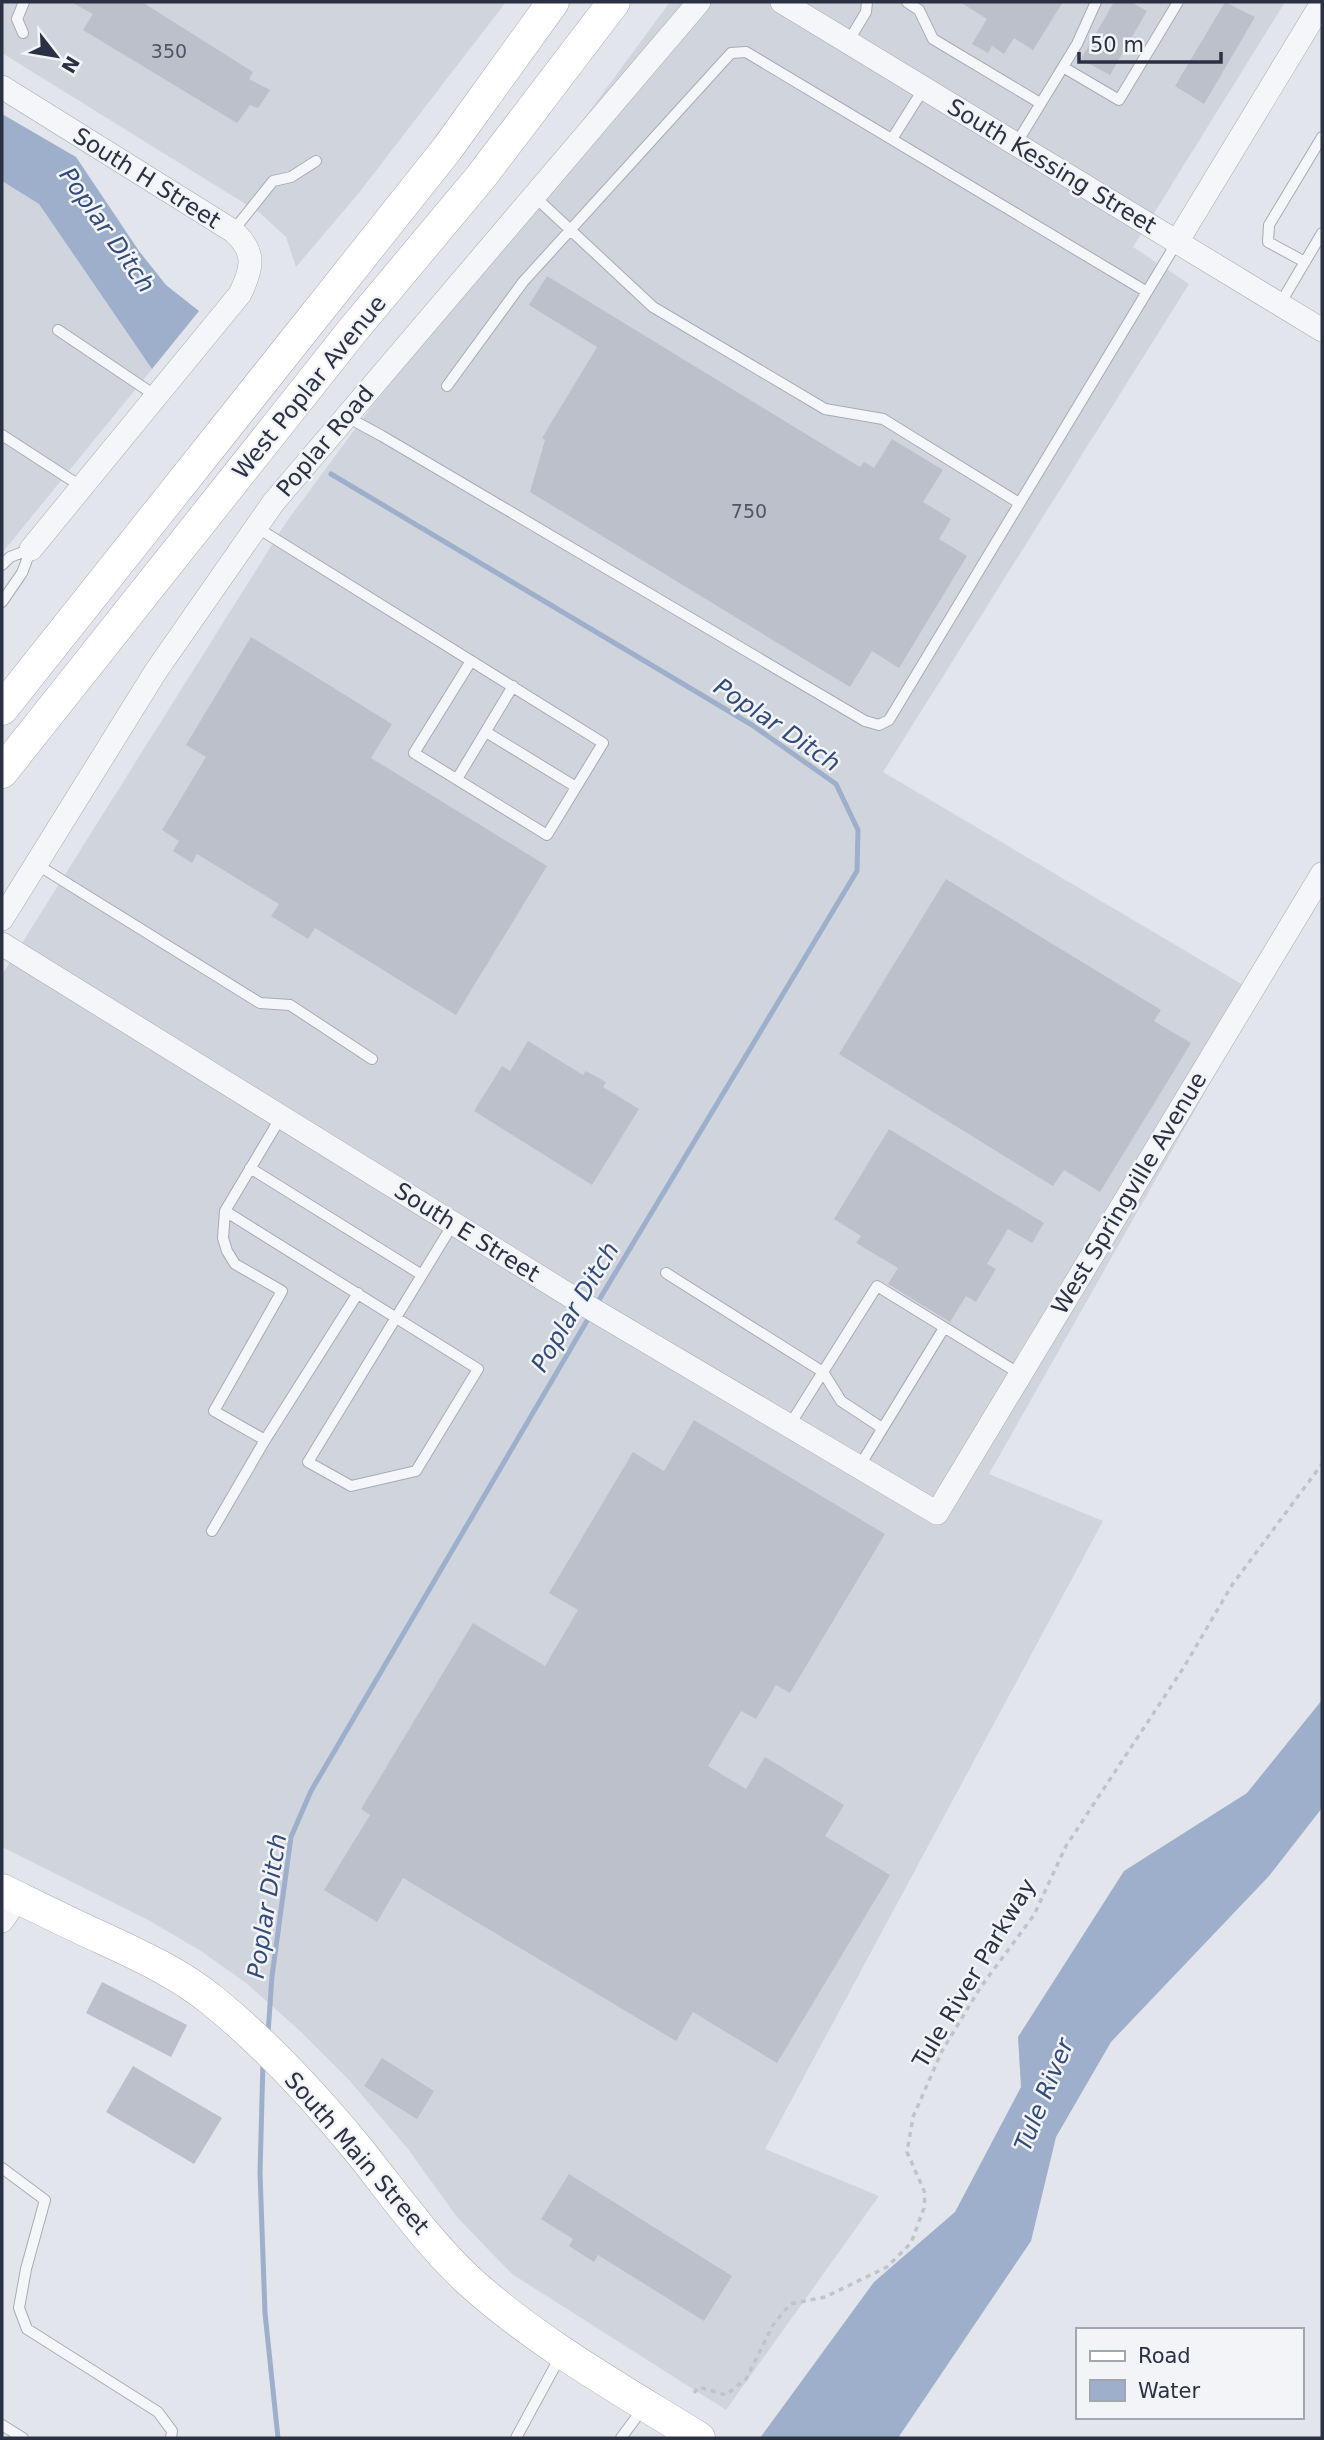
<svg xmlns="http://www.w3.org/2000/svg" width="1324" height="2440" font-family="'DejaVu Sans',sans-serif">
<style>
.built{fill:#d0d4dd}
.water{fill:#9dafcb}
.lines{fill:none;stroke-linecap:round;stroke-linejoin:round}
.stream{stroke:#9dafcb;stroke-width:5}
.building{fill:#bcc0cb}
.service-casing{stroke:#a7abb5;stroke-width:12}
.minor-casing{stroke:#a7abb5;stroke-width:24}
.secondary-casing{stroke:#a7abb5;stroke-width:33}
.path{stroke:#c0c3ca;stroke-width:3.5;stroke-dasharray:5 5;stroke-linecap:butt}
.service{stroke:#f5f6f9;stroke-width:10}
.minor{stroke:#f5f6f9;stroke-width:23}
.secondary{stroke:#fff;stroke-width:32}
.labels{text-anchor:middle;stroke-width:5;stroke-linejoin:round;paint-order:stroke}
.number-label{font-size:19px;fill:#4e5565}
.street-label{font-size:23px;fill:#2a3143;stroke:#f2f4f8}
.water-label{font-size:24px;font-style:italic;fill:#334b78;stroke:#f2f4f8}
</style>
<rect width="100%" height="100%" fill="#e2e5eb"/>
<!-- built -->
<path class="built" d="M 2,2 L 506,2 L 358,194 L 296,267 L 286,237 L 260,213 L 2,53 Z
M 670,2 L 1285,2 L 1133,247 L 1189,284 L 883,772 L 1260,995 L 989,1474 L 1103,1521 L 765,2149 L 879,2196 L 726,2410 L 512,2274 L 457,2217 L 408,2149 L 349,2080 L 299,2030 L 246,1983 L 201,1951 L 150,1921 L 2,1847 L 2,975 L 285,524 Z
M 2,181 L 39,204 L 152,369 L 2,553 Z"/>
<!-- water -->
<path class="water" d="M 2,114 L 76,157 L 139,251 L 166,285 L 199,311 L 152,369 L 39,204 L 2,181 Z
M 1322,1700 L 1322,1808 L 1269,1876 L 1111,2042 L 1056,2137 L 1031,2241 L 898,2438 L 760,2438 L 874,2282 L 955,2212 L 1021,2087 L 1018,2037 L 1124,1871 L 1247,1793 Z"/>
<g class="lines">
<!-- stream -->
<path class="stream" d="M 331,474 L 752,725 L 836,784 L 858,830 L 857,871 L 596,1305
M 268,2034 L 272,1976 L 291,1837 L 311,1791 L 591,1314
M 263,2061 L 260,2173 L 265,2313 L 278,2438"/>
</g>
<!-- building -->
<path class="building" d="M 71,2 L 142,2 L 253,72 L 249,79 L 270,90 L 258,108 L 250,105 L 237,123 L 83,30 L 93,14 Z
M 960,2 L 1063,2 L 1033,50 L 1014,38 L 1004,54 L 992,46 L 988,53 L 972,44 L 987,19 Z
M 1114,2 L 1131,2 L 1147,11 L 1110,75 L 1081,59 Z
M 1225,2 L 1255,17 L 1204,104 L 1175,86 Z
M 547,276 L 860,467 L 864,462 L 874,468 L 892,439 L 943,470 L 923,502 L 951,519 L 939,539 L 967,556 L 899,668 L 872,651 L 850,687 L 530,492 L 545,440 L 542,438 L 597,347 L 529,305 Z
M 251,637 L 392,724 L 371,758 L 547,866 L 456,1015 L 315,928 L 308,939 L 271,916 L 279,904 L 197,854 L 192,863 L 173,851 L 179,841 L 162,830 L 206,757 L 186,745 Z
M 946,879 L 1161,1010 L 1154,1021 L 1191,1043 L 1100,1192 L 1064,1170 L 1053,1186 L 839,1054 Z
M 528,1041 L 583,1075 L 586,1071 L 606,1082 L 603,1087 L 639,1109 L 592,1185 L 474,1111 L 502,1066 L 510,1071 Z
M 889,1129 L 1044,1223 L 1032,1243 L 1008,1229 L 987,1264 L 996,1269 L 976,1302 L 966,1296 L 950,1322 L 888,1284 L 898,1268 L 856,1243 L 861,1236 L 834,1219 Z
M 694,1420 L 885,1534 L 790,1693 L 776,1685 L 756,1719 L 741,1711 L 708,1766 L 746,1789 L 765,1757 L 844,1805 L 825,1836 L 890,1875 L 777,2063 L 693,2012 L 676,2041 L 403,1878 L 377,1922 L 324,1890 L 370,1815 L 361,1809 L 473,1623 L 545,1666 L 578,1610 L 549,1593 L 633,1452 L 664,1471 Z
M 102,1982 L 187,2025 L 171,2057 L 86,2013 Z
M 382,2058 L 434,2091 L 417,2119 L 364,2086 Z
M 133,2066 L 222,2118 L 194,2164 L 106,2112 Z
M 569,2174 L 732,2276 L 704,2321 L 598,2255 L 594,2262 L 569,2246 L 573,2239 L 541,2219 Z"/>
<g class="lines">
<!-- service casing -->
<g class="service-casing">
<path id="service" d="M 907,2 L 919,10 L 933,39 L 1040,103
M 23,33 L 17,19 L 24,2
M 848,42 L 866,12 L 867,2
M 1063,67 L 1119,100 L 1178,2
M 892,139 L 924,88
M 1016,144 L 1077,44 L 1096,2
M 534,196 L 653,307 L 825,409 L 883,419 L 1019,503
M 233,231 L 273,181 L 291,177 L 316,161
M 1305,262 L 1268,242 L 1269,225 L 1322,137
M 1280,304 L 1322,233
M 58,330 L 156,396
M 447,386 L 523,282 L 731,53 L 746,52 L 1147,292
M 345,416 L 382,436 L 865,721 L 879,725 L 889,720 L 1177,242
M 2,435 L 82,487
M 256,527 L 603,743 L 547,835 L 414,753 L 471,661
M 2,565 L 10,557 L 31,549
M 2,602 L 22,573 L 31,549
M 486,732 L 576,787
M 457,779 L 513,686
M 36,864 L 260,1003 L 290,1005 L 372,1059
M 250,1168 L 422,1275
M 225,1211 L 478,1369 L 416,1471 L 351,1486 L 308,1462 C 357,1382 405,1303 453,1224
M 666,1273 L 823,1372 L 841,1401 L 882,1428
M 789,1426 L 877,1286 L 1020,1374
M 265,1440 L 214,1411 L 282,1291 L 235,1264 L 227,1251 L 223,1238 L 225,1211 L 281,1117
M 859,1467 L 944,1328
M 212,1531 L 265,1440 L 358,1293
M 2,2168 L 45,2200 L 26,2269 L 19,2308 L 27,2329 L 158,2412 L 172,2431 L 171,2438
M 2,2425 L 23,2438
M 516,2438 L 561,2355
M 621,2438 L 644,2407"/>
</g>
<!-- minor casing -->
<g class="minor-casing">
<path id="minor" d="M 782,2 L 1322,330
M 2,87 L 233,231 C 256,252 253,267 240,294 L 31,549
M 1177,242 L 1322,3
M 2,919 L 156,671 L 273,503 L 699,2
M 2,944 L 585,1305 L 937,1513 L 1322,874
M 2,1921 L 18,1898"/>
</g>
<!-- secondary casing -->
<g class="secondary-casing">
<path id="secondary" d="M 2,709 L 447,149 L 553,2
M 2,772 L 353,330 L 480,178 L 614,2
M 2,1890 C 35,1906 69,1923 102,1938 C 141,1956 180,1974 213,2001 C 267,2045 317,2099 361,2153 C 395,2196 427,2241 467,2279 C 536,2342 620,2389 699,2438"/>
</g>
<!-- path -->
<path class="path" d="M 694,2393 L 699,2387 L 726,2395 L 746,2379 L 773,2325 L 790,2304 L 825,2297 L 887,2267 L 911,2243 L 924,2208 L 925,2193 L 907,2152 L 913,2117 L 942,2051 L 980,1988 L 1034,1915 L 1066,1846 L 1184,1667 L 1232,1585 L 1322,1464"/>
<!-- service -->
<use href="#service" class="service"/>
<!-- minor -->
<use href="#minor" class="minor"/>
<!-- secondary -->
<use href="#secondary" class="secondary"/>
</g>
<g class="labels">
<!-- number labels -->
<g class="number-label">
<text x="169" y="58">350</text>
<text x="749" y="518">750</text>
</g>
<!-- street labels -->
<g class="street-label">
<text transform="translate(1052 166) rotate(31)" y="8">South Kessing Street</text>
<text transform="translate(147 178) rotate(32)" y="8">South H Street</text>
<text transform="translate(309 387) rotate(-51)" y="8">West Poplar Avenue</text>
<text transform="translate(325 441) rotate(-50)" y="8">Poplar Road</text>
<text transform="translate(1129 1193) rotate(-59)" y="8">West Springville Avenue</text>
<text transform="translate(467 1232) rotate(32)" y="8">South E Street</text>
<text transform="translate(974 1973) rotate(-59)" y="8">Tule River Parkway</text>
<text transform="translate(357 2153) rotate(49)" y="8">South Main Street</text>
</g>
<!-- water labels -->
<g class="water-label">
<text transform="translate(107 230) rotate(55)" y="8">Poplar Ditch</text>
<text transform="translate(777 725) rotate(34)" y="8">Poplar Ditch</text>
<text transform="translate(575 1307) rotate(-59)" y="8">Poplar Ditch</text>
<text transform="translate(267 1906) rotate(-81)" y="8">Poplar Ditch</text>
<text transform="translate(1044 2095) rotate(-68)" y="8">Tule River</text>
</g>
</g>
<!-- border -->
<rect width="1324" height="2440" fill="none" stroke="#2a3143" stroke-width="7"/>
<!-- legend -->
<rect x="1076" y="2328" width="228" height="91" fill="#f2f4f8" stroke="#a2a6b0" stroke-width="2"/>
<rect x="1090" y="2351" width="35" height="10" fill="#ffffff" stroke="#a2a6b0" stroke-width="2"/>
<text x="1138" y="2363" font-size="21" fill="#2a3143">Road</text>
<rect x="1090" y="2380" width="35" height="21" fill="#9dafcb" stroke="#a2a6b0" stroke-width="2"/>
<text x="1138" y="2398" font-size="21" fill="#2a3143">Water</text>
<!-- north arrow -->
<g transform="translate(56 56) rotate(121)" stroke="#f2f4f8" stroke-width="5" paint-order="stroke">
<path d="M0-5L12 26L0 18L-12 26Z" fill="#2a3143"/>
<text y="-10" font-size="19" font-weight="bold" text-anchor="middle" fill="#2a3143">N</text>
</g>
<!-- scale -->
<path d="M1079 52v10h142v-10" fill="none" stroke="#2a3143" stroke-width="3.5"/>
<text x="1090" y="52" font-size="21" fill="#2a3143" stroke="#f2f4f8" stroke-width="5" paint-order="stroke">50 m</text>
</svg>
